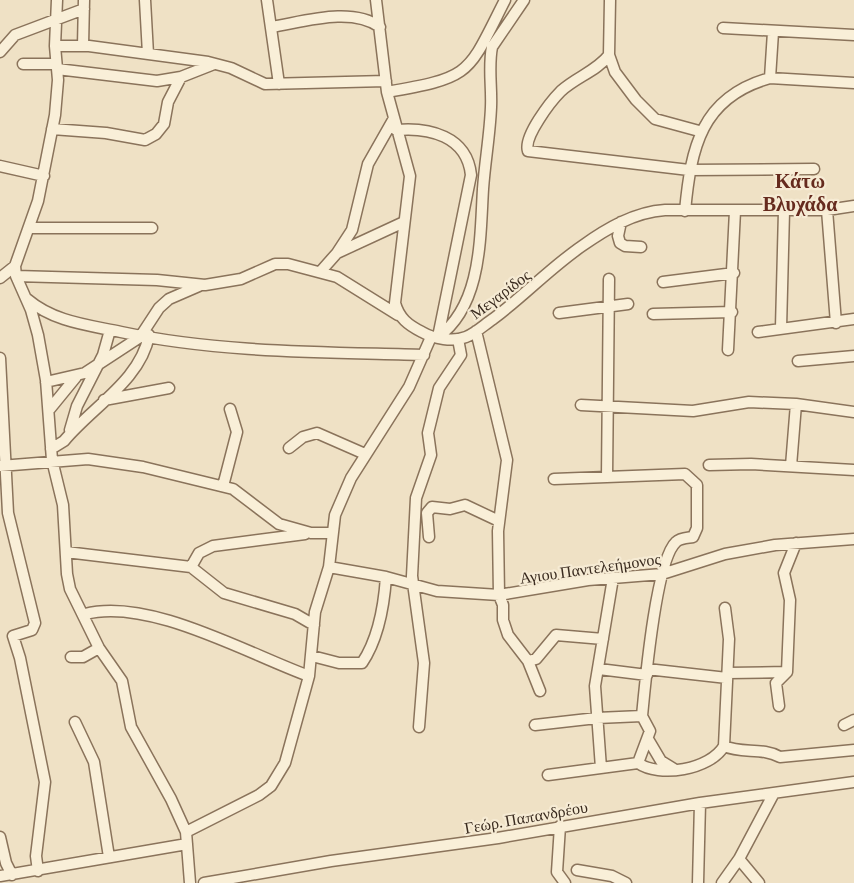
<svg xmlns="http://www.w3.org/2000/svg" width="854" height="883" font-family="'Crimson Pro',serif">
<style>
.lines{fill:none;stroke-linecap:round;stroke-linejoin:round}
.minor-casing{stroke:#8a735b;stroke-width:13}
.minor{stroke:#f9efd8;stroke-width:10}
.labels{text-anchor:middle;stroke-width:4.5;stroke-linejoin:round;paint-order:stroke}
.street-label{font-size:16px;fill:#3a2b1f;stroke:#f6ebd4}
.quarter-label{font-size:20px;font-weight:bold;fill:#662b1e;stroke:#f6ebd4}
</style>
<rect width="100%" height="100%" fill="#efe1c5"/>
<g class="lines">
<!-- minor casing -->
<g class="minor-casing">
<path id="minor" d="M 57,0 L 55,46 L 58,80 L 55,115 L 38,201 L 15,266 L 16,276 L 31,310 L 38,335 L 46,380 L 52,460 L 63,505 L 67,574 L 70,589 L 99,648 L 122,681 L 131,727 L 171,799 L 186,832 L 190,883
M 145,0 L 148,54
M 267,0 L 279,84
M 376,0 L 387,92 L 410,176 L 395,303 C 399,318 408,325 422,332 C 434,339 453,342 466,337 C 476,333 484,325 493,319 C 524,296 550,268 582,246 C 606,229 634,212 665,210 L 827,210 L 854,206
M 610,0 L 609,55 L 615,72 L 636,100 L 655,119 L 699,131
M 271,27 C 303,22 351,6 380,27
M 723,28 L 854,35
M 773,32 L 770,78 L 854,83
M 55,46 L 89,46 L 208,62 L 231,68 L 265,84 L 386,81
M 83,46 L 84,0
M 0,52 L 15,35 L 84,9
M 609,55 C 597,71 576,77 561,91 C 551,101 523,137 528,151 L 689,170 L 814,169
M 23,64 L 56,64
M 57,69 L 157,81 L 181,77 L 214,64
M 387,92 C 473,77 467,75 505,0
M 52,129 L 106,133 L 145,140 L 156,134 L 164,124 L 168,102 L 181,77
M 396,130 C 429,127 467,136 471,175 L 438,337
M 0,166 L 44,176
M 827,210 L 836,323
M 685,211 C 691,148 701,97 770,78
M 621,222 L 618,236 L 620,243 L 625,246 L 641,247
M 30,228 L 152,228
M 337,253 L 352,230 L 368,164 L 393,120
M 321,271 L 337,253 L 404,222
M 16,276 L 157,280 L 205,285 L 241,279 L 275,264 L 288,264 L 337,277 L 398,315
M 0,278 L 15,266
M 663,282 L 734,273
M 27,299 C 54,322 88,325 121,332 C 220,353 323,352 424,355
M 559,313 L 628,304
M 653,314 L 732,312
M 781,328 L 784,211
M 476,331 L 507,460 L 498,531 L 499,595 L 503,605 L 503,620 L 508,635 L 528,661 L 540,691
M 758,332 L 854,319
M 438,337 C 482,305 480,238 483,189 C 485,161 490,134 491,107 C 492,87 488,67 492,47 L 524,0
M 728,350 L 735,211
M 0,358 L 8,513 L 35,623 L 32,630 L 13,636 L 20,658 L 45,782 L 36,856 L 38,871
M 798,361 L 854,356
M 46,382 L 85,373 L 140,337 L 159,308 L 169,299 L 199,286
M 104,400 L 169,388
M 581,405 L 693,411 L 749,402 L 796,404 L 854,412
M 49,410 L 76,377
M 70,430 L 77,406 L 103,355 L 110,330
M 289,448 L 303,437 L 317,433 L 365,454
M 51,449 L 64,441 C 92,407 141,380 149,335
M 709,465 L 751,464 L 854,470
M 0,466 L 88,459 L 143,467 L 233,489 L 279,524 L 311,533 L 331,533
M 791,466 L 796,404
M 607,477 L 609,279
M 223,486 L 237,432 L 230,409
M 429,537 L 427,513 L 432,507 L 450,509 L 465,505 L 499,521
M 66,552 L 191,567 L 224,593 L 295,614 L 314,625
M 191,567 L 199,553 L 213,546 L 305,534
M 329,567 L 386,577 L 437,591 L 499,595 L 588,580 L 662,574 L 725,554 L 775,545 L 854,539
M 85,614 C 149,597 248,654 309,676
M 312,656 L 339,663 L 362,663 C 379,638 384,606 386,577
M 71,657 L 83,657 L 99,648
M 528,661 L 536,659 L 556,635 L 603,639
M 599,669 L 647,675
M 647,669 L 727,678
M 728,673 L 787,672
M 779,706 L 776,683 L 787,672 L 790,600 L 784,573 L 796,543
M 75,722 L 94,762 L 109,857
M 535,725 L 597,718 L 642,716 C 645,685 656,560 676,542 C 680,538 687,538 693,537 L 697,528 L 697,485 L 685,474 L 554,479
M 844,725 L 854,720
M 419,727 L 424,663 L 412,576 L 416,498 L 431,455 L 428,433 L 439,388 L 461,355 L 458,339
M 648,739 L 661,761 L 674,769
M 724,746 C 742,754 762,747 780,757 L 854,750
M 638,763 C 659,778 710,770 724,746 L 729,639 L 725,608
M 601,768 L 595,686 L 613,578
M 548,775 L 638,763 L 650,731 L 642,716
M 560,826 L 557,872 L 565,883
M 186,832 L 259,795 L 271,786 L 285,763 L 309,676 L 315,612 L 329,567 L 335,515 L 351,478 L 409,387 L 431,337
M 0,837 L 6,863 L 12,875
M 739,859 L 759,883
M 577,870 L 612,876 L 626,883
M 0,876 L 187,844
M 204,883 L 331,861 L 498,838 L 700,803 L 854,782
M 698,883 L 700,803
M 722,883 L 739,859 L 773,795"/>
</g>
<!-- minor -->
<use href="#minor" class="minor"/>
</g>
<g class="labels">
<!-- street labels -->
<g class="street-label">
<text transform="translate(500 294) rotate(-37)" y="6">Μεγαρίδος</text>
<text transform="translate(590 568) rotate(-8)" y="6">Αγιου Παντελεήμονος</text>
<text transform="translate(526 817) rotate(-10)" y="6">Γεώρ. Παπανδρέου</text>
</g>
<!-- quarter labels -->
<g class="quarter-label">
<text x="800" y="188">Κάτω<tspan x="800" dy="23">Βλυχάδα</tspan></text>
</g>
</g>
</svg>
